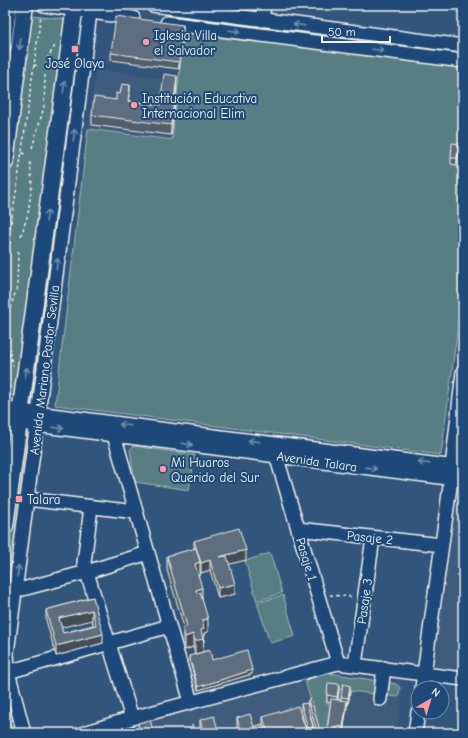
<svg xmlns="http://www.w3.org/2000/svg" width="468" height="738" font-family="'Comic Neue',sans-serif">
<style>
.built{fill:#3f5c7c}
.green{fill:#597d83;stroke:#a6b7b6}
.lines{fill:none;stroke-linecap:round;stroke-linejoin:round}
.minor-casing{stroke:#f4f1e8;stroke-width:16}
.major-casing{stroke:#f4f1e8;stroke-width:19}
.path{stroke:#f4f1e8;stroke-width:1.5;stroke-dasharray:3 3;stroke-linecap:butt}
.minor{stroke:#1f4a7a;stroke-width:13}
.major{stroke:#1f4a7a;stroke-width:16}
.wall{fill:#515f6c;stroke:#f4f1e8;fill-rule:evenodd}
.shaded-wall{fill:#424d58;stroke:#f4f1e8}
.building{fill:#5e6e7e;stroke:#f4f1e8;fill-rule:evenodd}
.oneway{stroke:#748da6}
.poi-dot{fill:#ff9aa2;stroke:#1f4a7a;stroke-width:1.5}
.labels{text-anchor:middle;stroke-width:4;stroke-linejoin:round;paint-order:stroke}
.poi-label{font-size:13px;fill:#f4f1e8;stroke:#1f4a7a;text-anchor:start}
.street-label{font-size:13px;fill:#f4f1e8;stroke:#1f4a7a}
</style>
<rect width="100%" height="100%" fill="#32557b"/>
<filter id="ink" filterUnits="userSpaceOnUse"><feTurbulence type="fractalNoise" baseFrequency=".025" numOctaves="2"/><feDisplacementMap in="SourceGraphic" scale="8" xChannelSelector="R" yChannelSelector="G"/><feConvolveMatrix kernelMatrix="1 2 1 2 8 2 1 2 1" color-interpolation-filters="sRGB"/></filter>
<g filter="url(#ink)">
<!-- built -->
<path class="built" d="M 96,69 L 179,81 L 172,140 L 88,129 Z
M 458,486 L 463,486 L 463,676 L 430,668 L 454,490 Z
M 329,672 L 400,683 L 403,688 L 396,733 L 113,733 Z"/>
<!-- green -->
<path class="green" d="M 12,13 L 20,13 L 5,121 L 5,66 Z
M 29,16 L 67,19 L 16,396 L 5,395 L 5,211 Z
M 76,21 L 86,22 L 37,398 L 27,397 Z
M 184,31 L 463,65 L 463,287 L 441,455 L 55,405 L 88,129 L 172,140 Z
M 22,436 L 32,437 L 5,635 L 5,552 Z
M 133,446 L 195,455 L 189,490 L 135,482 L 130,450 Z
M 270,553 L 282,593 L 257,601 L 245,561 Z
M 283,595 L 295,636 L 270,643 L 257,603 Z
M 5,665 L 19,733 L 5,733 Z
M 329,673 L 396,684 L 400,688 L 398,697 L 328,688 L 326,703 L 328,703 L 330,706 L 326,733 L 320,733 L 305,680 Z"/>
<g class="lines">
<!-- minor casing -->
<g class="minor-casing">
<path id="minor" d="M 44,5 L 133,18
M 152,5 L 463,46
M 262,20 L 264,5
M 167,23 L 463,61
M 5,42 L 10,5
M 5,409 L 463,468
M 5,421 L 463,480
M 114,435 L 191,702
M 276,455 L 338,663
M 452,467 L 463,372
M 27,499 L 136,512
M 91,507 L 84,563 L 132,718
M 298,529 L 442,545
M 15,591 L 87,572 L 148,553
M 355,664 L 373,538
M 8,672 L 169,626
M 422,688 L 451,479
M 380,699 L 384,668
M 24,733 L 8,672 L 7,653 L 91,5
M 84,733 L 132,718 L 338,663 L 463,679
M 415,733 L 418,712"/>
</g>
<!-- major casing -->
<g class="major-casing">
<path id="major" d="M 5,162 L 25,5
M 5,526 L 75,5"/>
</g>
<!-- path -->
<path class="path" d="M 47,59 L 56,44
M 34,65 L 40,66
M 32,148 L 44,107 L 45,75
M 22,153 L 27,154
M 21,236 L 28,214 L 32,184 L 30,161
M 8,242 L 13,243
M 5,258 L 16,193 L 41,15
M 5,325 L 17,287 L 18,252
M 6,341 L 13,366
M 330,595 L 354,597
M 192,725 L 194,733"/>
<!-- minor -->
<use href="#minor" class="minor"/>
<!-- major -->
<use href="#major" class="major"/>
</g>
<!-- wall -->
<path class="wall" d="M 183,31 L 179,69 L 111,60 L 111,53 Z
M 177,86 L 171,135 L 92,125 L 92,115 L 116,100 L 130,95 L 129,101 L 160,105 Z
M 459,150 L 457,165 L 451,164 L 451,158 Z
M 194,541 L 246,560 L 229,564 L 235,594 L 218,598 L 210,570 L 201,573 L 200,571 L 200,575 L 198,576 L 208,632 L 204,633 L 204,642 L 203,642 L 195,654 L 193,647 L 185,650 L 183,641 L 183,628 L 184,627 L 167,570 L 167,556 L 194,549 Z
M 93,597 L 103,643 L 56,656 L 46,620 L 46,610 ZM 92,620 L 93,625 L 63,633 L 61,627 Z
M 189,656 L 212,660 L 252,674 L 198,690 L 189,659 Z
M 339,691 L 338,700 L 341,700 L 341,697 L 350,692 L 348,705 L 347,705 L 343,733 L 327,733 L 331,703 L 327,702 L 327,695 Z
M 308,700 L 320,733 L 307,733 L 301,711 L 301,704 L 308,707 ZM 310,714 L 314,729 L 313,729 Z
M 263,717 L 307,733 L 238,733 L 237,728 L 237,718 L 254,727 L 263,724 Z
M 200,720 L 219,733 L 199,733 L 199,731 L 200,731 Z"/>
<!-- shaded-wall -->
<path class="shaded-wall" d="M 183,25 L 183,31 L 179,69 L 179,62 Z
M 177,76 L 177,86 L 171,135 L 171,125 Z
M 130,85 L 130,95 L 128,111 L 128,101 Z
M 459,144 L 459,150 L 457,165 L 457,158 Z
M 246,550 L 246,560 L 219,567 L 219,557 Z
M 210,560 L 210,570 L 201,573 L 201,563 Z
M 200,562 L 200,575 L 195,577 L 195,564 Z
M 235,584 L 235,594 L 218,598 L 218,588 Z
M 202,588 L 202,601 L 196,603 L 196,590 Z
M 92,610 L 92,620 L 59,628 L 59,618 Z
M 208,619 L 208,632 L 204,633 L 203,652 L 195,654 L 195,641 L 201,630 L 202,620 Z
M 103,634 L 103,643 L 56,656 L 56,646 Z
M 193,634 L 193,647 L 185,650 L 185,637 Z
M 252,670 L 252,674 L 198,690 L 198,687 Z
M 339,684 L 339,691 L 337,704 L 337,697 Z
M 350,686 L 350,692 L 348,705 L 348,698 Z
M 347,701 L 347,708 L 343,733 L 343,727 Z
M 313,727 L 313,733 L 308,731 L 308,733 L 308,728 Z"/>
<!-- building -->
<path class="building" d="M 116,16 L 183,25 L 179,62 L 111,53 Z
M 164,74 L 177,76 L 171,125 L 92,115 L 94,97 L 116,100 L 116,93 L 120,94 L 122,84 L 130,85 L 128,101 L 160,105 Z
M 452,143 L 459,144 L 457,158 L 451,158 Z
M 239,528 L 246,550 L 219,557 L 227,556 L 235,584 L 218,588 L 210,560 L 201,563 L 194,541 Z
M 196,548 L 200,562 L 195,564 L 202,588 L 196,590 L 197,593 L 200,592 L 208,619 L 202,620 L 204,629 L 201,630 L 203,639 L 195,641 L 193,634 L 185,637 L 183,628 L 187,626 L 167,556 Z
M 93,597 L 103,634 L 56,646 L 46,610 ZM 92,610 L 96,625 L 63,633 L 59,618 Z
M 210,650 L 212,660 L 247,650 L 252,670 L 198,687 L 189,656 Z
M 328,683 L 339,684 L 337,697 L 327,695 Z
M 343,684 L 350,686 L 348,698 L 341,697 Z
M 311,699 L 320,731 L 314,733 L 309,733 L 308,731 L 316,728 L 308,700 Z
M 331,699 L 347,701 L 343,727 L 337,726 L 336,732 L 327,731 Z
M 307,703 L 313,727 L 308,728 L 301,704 Z
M 298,706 L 307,733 L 268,733 L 263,717 Z
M 250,714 L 254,727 L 263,724 L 266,733 L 241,733 L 237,718 Z
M 214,716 L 219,733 L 200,733 L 199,731 L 203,730 L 200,720 Z
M 150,720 L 154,733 L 140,733 L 138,723 Z
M 233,730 L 234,733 L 225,733 Z"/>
<!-- one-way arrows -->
<defs><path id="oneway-shaft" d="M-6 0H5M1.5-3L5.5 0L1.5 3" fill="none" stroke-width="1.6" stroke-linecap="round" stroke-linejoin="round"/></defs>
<g class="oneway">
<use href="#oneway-shaft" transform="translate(299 25) rotate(-173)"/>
<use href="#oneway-shaft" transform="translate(235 31) rotate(7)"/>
<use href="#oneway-shaft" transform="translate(20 44) rotate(97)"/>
<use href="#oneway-shaft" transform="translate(378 50) rotate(7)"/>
<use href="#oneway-shaft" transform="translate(64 87) rotate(-82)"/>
<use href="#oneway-shaft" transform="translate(74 135) rotate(-83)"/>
<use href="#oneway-shaft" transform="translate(47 216) rotate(-82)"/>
<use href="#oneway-shaft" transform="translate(57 264) rotate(-83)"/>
<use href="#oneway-shaft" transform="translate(26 373) rotate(-82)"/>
<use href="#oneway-shaft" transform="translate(125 425) rotate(-173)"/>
<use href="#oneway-shaft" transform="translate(58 428) rotate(7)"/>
<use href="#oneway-shaft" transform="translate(254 441) rotate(-173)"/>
<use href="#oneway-shaft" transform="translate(187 444) rotate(7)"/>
<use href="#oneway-shaft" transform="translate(424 463) rotate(-173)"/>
<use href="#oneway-shaft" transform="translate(371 468) rotate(8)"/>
<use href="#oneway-shaft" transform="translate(18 571) rotate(-82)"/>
</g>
</g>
<!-- markers -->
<g class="poi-dot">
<circle cx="146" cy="42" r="4"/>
<rect x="71" y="45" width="8" height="8" rx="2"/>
<circle cx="134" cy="105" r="4"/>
<circle cx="163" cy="469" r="4"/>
<rect x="15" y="495" width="8" height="8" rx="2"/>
</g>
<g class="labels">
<!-- poi labels -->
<g class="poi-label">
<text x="154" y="40">Iglesia Villa<tspan x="154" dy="15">el Salvador</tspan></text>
<text x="75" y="68" text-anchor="middle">José Olaya</text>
<text x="142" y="103">Institución Educativa<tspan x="142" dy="15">Internacional Elim</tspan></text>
<text x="171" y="467">Mi Huaros<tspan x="171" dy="15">Querido del Sur</tspan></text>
<text x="27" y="504">Talara</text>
</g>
<!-- street labels -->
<g class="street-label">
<text transform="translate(44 370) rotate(-83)" y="5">Avenida Mariano Pastor Sevilla</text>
<text transform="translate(317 461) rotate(8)" y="5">Avenida Talara</text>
<text transform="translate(370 537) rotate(6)" y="5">Pasaje 2</text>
<text transform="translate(307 559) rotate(73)" y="5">Pasaje 1</text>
<text transform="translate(364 601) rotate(-82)" y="5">Pasaje 3</text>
</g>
</g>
<!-- margin -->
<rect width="468" height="738" fill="none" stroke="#1f4a7a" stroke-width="20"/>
<rect x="10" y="10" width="448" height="718" fill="none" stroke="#f4f1e8" stroke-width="1.5" filter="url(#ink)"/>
<!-- north arrow -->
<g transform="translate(430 700) rotate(38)"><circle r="19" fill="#1f4a7a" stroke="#748da6"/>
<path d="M0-3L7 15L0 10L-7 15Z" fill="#ff9aa2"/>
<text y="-6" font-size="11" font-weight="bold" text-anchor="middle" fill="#f4f1e8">N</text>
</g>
<!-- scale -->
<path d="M322 36v6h68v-6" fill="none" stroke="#f4f1e8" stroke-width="2"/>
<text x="328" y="36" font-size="12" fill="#f4f1e8" stroke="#1f4a7a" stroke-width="3" paint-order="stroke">50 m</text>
</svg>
